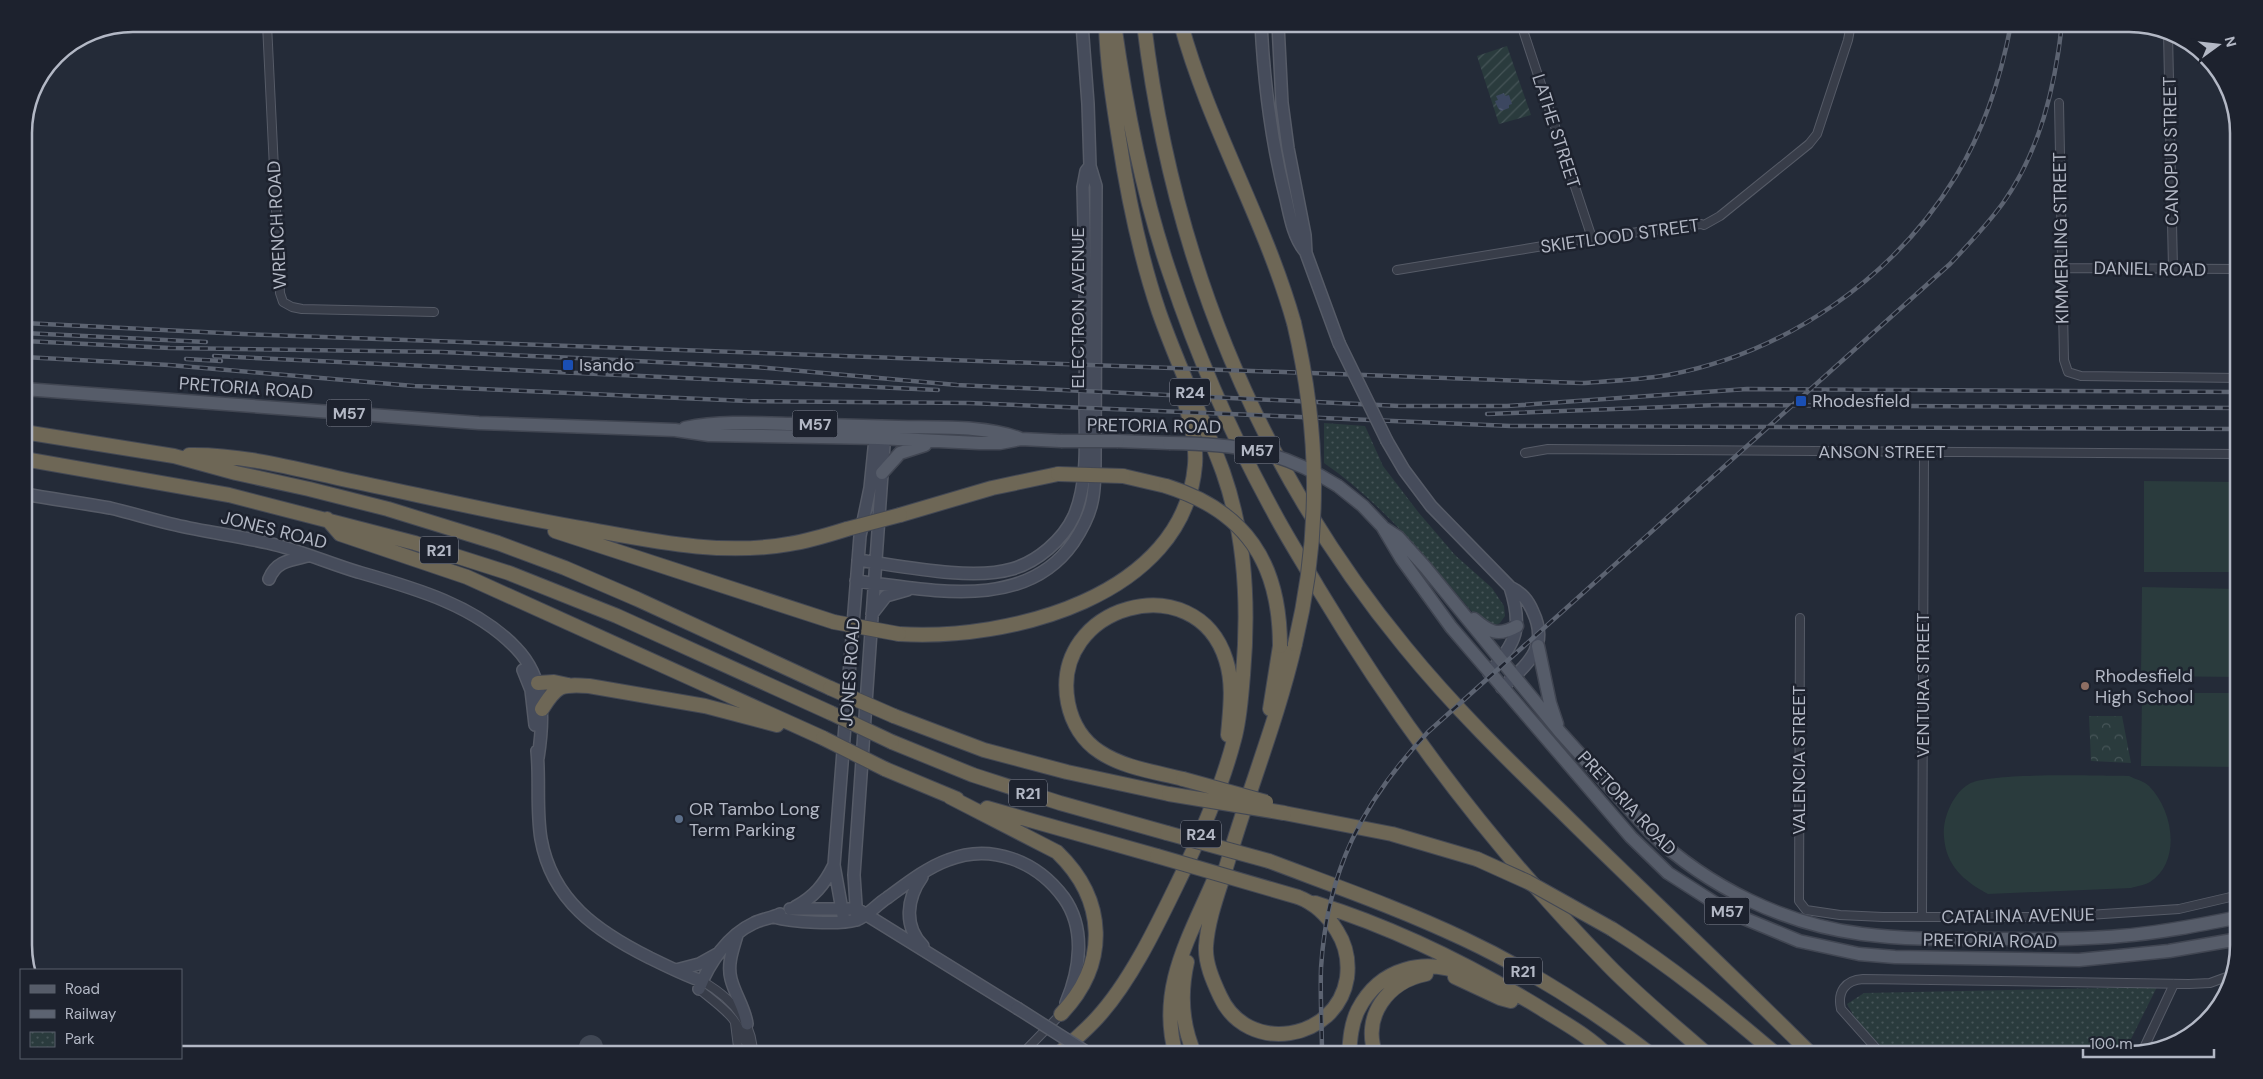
<svg xmlns="http://www.w3.org/2000/svg" width="2263" height="1079" font-family="'DM Sans',sans-serif">
<style>
.grass{fill:#2a3b3d}
.forest{fill:url(#forest-crowns)}
.park{fill:url(#park-dots)}
.garden{fill:url(#garden-furrows)}
.water{fill:url(#water-ripples)}
.lines{fill:none;stroke-linecap:round;stroke-linejoin:round}
.taxiway{stroke:#404754;stroke-width:24}
.street-casing{stroke:#565b67;stroke-width:10}
.secondary-casing{stroke:#565b67;stroke-width:14}
.primary-casing{stroke:#414652;stroke-width:15}
.highway-casing{stroke:#434854;stroke-width:16}
.street{stroke:#383d49;stroke-width:8}
.secondary{stroke:#464c5b;stroke-width:11}
.primary{stroke:#565c69;stroke-width:12}
.highway{stroke:#6e6756;stroke-width:14}
.rail-casing{stroke:#5c6371;stroke-width:4.5}
.rail{stroke:#1d222e;stroke-width:2.5;stroke-dasharray:8;stroke-linecap:butt}
.secondary-bridge-casing{stroke:#565b67;stroke-width:14;stroke-linecap:butt}
.primary-bridge-casing{stroke:#414652;stroke-width:15;stroke-linecap:butt}
.highway-bridge-casing{stroke:#434854;stroke-width:16;stroke-linecap:butt}
.secondary-bridge{stroke:#464c5b;stroke-width:11}
.primary-bridge{stroke:#565c69;stroke-width:12}
.highway-bridge{stroke:#6e6756;stroke-width:14}
.transit-dot{fill:#1a4fb4;stroke:#1d222e;stroke-width:2}
.education-dot{fill:#8d6e63;stroke:#1d222e;stroke-width:2}
.service-dot{fill:#5c6f8a;stroke:#1d222e;stroke-width:2}
.labels{text-anchor:middle;stroke-width:5;stroke-linejoin:round;paint-order:stroke}
.shield{fill:#1d222e;stroke:#868b98;stroke-width:1}
.shield-label{font-size:16px;font-weight:bold;fill:#b3b8c5}
.street-label{font-size:18px;fill:#b3b8c5;stroke:#1d222e}
.poi-label{font-size:18px;fill:#b3b8c5;stroke:#1d222e;text-anchor:start}
.rim{fill:none;stroke:#b3b8c5;stroke-width:2.5}
</style>
<defs>
<pattern id="forest-crowns" width="20" height="18" patternUnits="userSpaceOnUse" patternTransform="scale(1.25)"><rect width="20" height="18" fill="#2a3b3d"/><path d="M2 6a3 3 0 1 1 6 0M12 15a3 3 0 1 1 6 0" fill="none" stroke="#465558"/></pattern>
<pattern id="park-dots" width="8" height="8" patternUnits="userSpaceOnUse" patternTransform="scale(1.25)"><rect width="8" height="8" fill="#2a3b3d"/><path d="M2 2h.1M6 6h.1" fill="none" stroke="#465558" stroke-width="1.8" stroke-linecap="round"/></pattern>
<pattern id="garden-furrows" width="10" height="10" patternUnits="userSpaceOnUse" patternTransform="scale(1.25)"><rect width="10" height="10" fill="#2a3b3d"/><path d="M-1 1l2-2M0 10L10 0M9 11l2-2" fill="none" stroke="#465558"/></pattern>
<pattern id="water-ripples" width="26" height="14" patternUnits="userSpaceOnUse" patternTransform="scale(1.25)"><rect width="26" height="14" fill="#3c4760"/><path d="M2 4q2-2 4 0t4 0M15 11q2-2 4 0t4 0" fill="none" stroke="#565f75"/></pattern>
</defs>
<rect width="100%" height="100%" fill="#242b38"/>
<!-- grass -->
<path class="grass" d="M 2144,481 L 2239,482 L 2239,572 L 2144,572 Z
M 2142,587 L 2239,589 L 2239,677 L 2141,676 Z
M 2142,693 L 2239,693 L 2239,767 L 2141,766 Z
M 2129,776 C 2135,779 2144,781 2149,786 C 2173,810 2182,861 2150,882 C 2145,885 2137,886 2131,888 L 1988,894 C 1964,881 1946,866 1944,837 C 1942,819 1953,793 1969,784 C 1989,772 2099,776 2129,776 Z"/>
<!-- forest -->
<path class="forest" d="M 2089,716 L 2122,716 L 2131,763 L 2091,761 Z"/>
<!-- park -->
<path class="park" d="M 1324,423 L 1365,426 L 1383,466 L 1419,513 L 1455,555 L 1492,588 L 1504,606 L 1505,616 L 1500,623 L 1492,627 L 1480,621 C 1432,565 1385,505 1324,463 Z
M 2157,987 L 2123,1055 L 1890,1055 L 1856,1020 L 1847,1004 L 1864,993 Z"/>
<!-- garden -->
<path class="garden" d="M 1507,46 L 1531,115 L 1499,124 L 1477,56 Z"/>
<!-- water -->
<path class="water" d="M 1504,93 L 1505,96 L 1509,95 L 1512,104 L 1509,105 L 1509,108 L 1501,111 L 1498,108 L 1495,101 L 1498,100 L 1496,96 Z"/>
<g class="lines">
<!-- taxiway -->
<path class="taxiway" d="M 591,1047 L 591,1055"/>
<!-- street casing -->
<g class="street-casing">
<path id="street" d="M 267,24 L 280,293 L 283,302 L 292,307 L 302,309 L 434,312
M 1521,24 L 1592,238
M 2168,33 L 2173,269
M 2059,103 L 2064,360 L 2068,372 L 2081,376 L 2239,378
M 2061,268 L 2239,269
M 1397,270 L 1592,238 L 1701,224 L 1704,225 L 1720,216 L 1809,144 L 1817,134 L 1848,40 L 1851,24
M 1525,453 L 1548,449 L 2239,454
M 1800,618 L 1799,901 L 1806,910 L 1840,915 L 1883,917 L 2058,917 L 2179,909 L 2239,895
M 1922,917 L 1924,452
M 702,981 C 730,997 753,1021 753,1055
M 699,989 C 726,1011 737,1016 749,1051
M 735,1023 L 739,1055
M 2142,1052 L 2174,984
M 1021,1055 L 1061,1014
M 1882,1055 L 1841,1009 C 1837,992 1845,980 1863,979 L 2189,984 L 2210,983 L 2232,975"/>
</g>
<!-- secondary casing -->
<g class="secondary-casing">
<path id="secondary" d="M 1261,24 C 1264,83 1271,141 1286,199 C 1290,216 1293,236 1304,250
M 1278,24 L 1282,103 L 1288,148 L 1305,235 L 1306,253 L 1339,343
M 1387,441 L 1404,470 L 1431,506 L 1510,587 C 1522,593 1528,600 1533,612 C 1550,648 1526,665 1502,688
M 24,494 C 53,499 81,503 110,508 C 132,513 153,520 176,525 C 206,532 238,536 268,543 C 299,550 328,563 358,572 C 414,588 475,605 516,648 C 546,679 544,719 538,758
M 858,560 C 901,566 972,581 1012,569 C 1037,562 1063,540 1074,516 C 1089,481 1085,437 1085,400 C 1086,329 1085,258 1083,187 L 1086,171 L 1090,166
M 269,579 C 276,561 291,560 308,556
M 856,581 C 927,589 1024,613 1073,543 C 1081,531 1089,517 1092,502 C 1095,489 1095,474 1095,460 L 1096,186 L 1090,166 L 1088,104 L 1082,24
M 872,614 L 886,596 L 907,590
M 523,670 L 531,690 L 535,725
M 1489,673 C 1517,643 1523,627 1510,587
M 537,751 C 540,780 536,809 541,839 C 552,901 598,932 650,958 C 667,966 684,975 702,981
M 922,877 C 907,898 903,926 923,946
M 795,907 C 814,897 824,885 834,865
M 790,909 L 857,909 L 1017,1008
M 774,917 C 792,922 838,925 856,920 C 867,917 877,904 887,898 C 905,885 926,868 948,860 C 991,843 1037,861 1064,898 C 1086,929 1080,970 1066,1003
M 857,920 L 854,875 L 885,431
M 844,921 L 834,865 L 860,536 L 870,488 L 876,429
M 737,935 C 733,949 727,964 731,979 C 735,995 745,1008 747,1024
M 676,970 L 699,964 L 717,954
M 699,989 C 709,963 728,935 754,923 C 762,919 772,918 780,914"/>
</g>
<!-- primary casing -->
<g class="primary-casing">
<path id="primary" d="M 24,389 L 479,423 L 675,430 L 709,435 L 878,438 L 979,443 L 1000,443 L 1021,439 L 1061,441
M 685,428 C 720,421 756,423 792,424 C 828,425 863,426 899,427 C 936,428 986,425 1021,439
M 1118,441 L 1169,443
M 882,473 L 900,453 L 925,445
M 1338,486 L 1363,506 L 1382,526 L 1401,558 L 1451,627 L 1631,837 L 1668,873 L 1729,912 L 1799,941 L 1859,954 L 1895,957 L 2079,960 L 2169,951 L 2239,939
M 1384,528 L 1398,537 L 1425,567 L 1560,732 L 1651,833 C 1708,887 1784,924 1862,934 C 1907,940 1953,939 1999,939 C 2039,939 2079,940 2120,936 C 2160,933 2200,925 2239,917
M 1474,619 C 1489,632 1498,637 1517,626
M 1538,646 L 1550,703 L 1557,724"/>
</g>
<!-- highway casing -->
<g class="highway-casing">
<path id="highway" d="M 1114,24 C 1126,108 1142,193 1170,274 C 1197,355 1231,434 1272,509 C 1286,536 1303,562 1318,588 C 1400,725 1496,851 1608,965 C 1639,997 1674,1025 1708,1055
M 1144,24 C 1172,255 1256,466 1405,647 C 1453,706 1507,759 1562,812 C 1645,894 1730,973 1812,1055
M 1181,24 C 1209,127 1265,220 1294,323
M 24,432 L 174,456 L 236,473 L 309,489 L 388,509 L 498,543 L 565,568 L 637,599 L 830,688
M 189,455 C 240,454 293,468 342,479 C 424,496 504,515 586,529 C 653,541 721,556 789,544 C 809,541 828,535 847,529
M 24,459 L 229,495 L 415,543 L 509,573 L 617,616 L 831,713
M 1123,476 L 1166,486
M 900,515 L 992,488 L 1058,474
M 327,519 L 340,534 L 467,577 L 823,738
M 555,531 L 834,622
M 899,634 C 1008,641 1184,597 1195,465 C 1197,438 1188,413 1180,388
M 1295,644 C 1278,718 1249,789 1228,861 C 1220,888 1208,917 1206,946 C 1205,963 1213,981 1220,996 C 1247,1056 1337,1041 1347,978 C 1349,962 1346,945 1337,931 C 1328,916 1314,903 1298,897
M 538,683 L 554,682 L 568,685
M 542,709 C 557,685 561,684 589,686 L 705,706 L 777,725
M 1270,709 L 1280,646
M 894,716 L 984,750 L 1067,772 L 1169,794
M 892,742 L 973,775 L 1060,803 L 1167,833
M 885,769 L 957,799
M 1183,779 C 1156,772 1124,768 1100,752 C 1083,741 1072,723 1068,703 C 1049,605 1196,564 1226,660 C 1234,685 1230,710 1228,735
M 950,797 L 1057,852 C 1107,900 1109,964 1061,1014
M 987,808 L 1157,856
M 1284,813 L 1392,834 L 1477,859
M 1269,861 C 1335,886 1401,909 1464,939 C 1530,970 1594,1011 1652,1055
M 1315,903 C 1395,928 1470,965 1542,1009 C 1564,1023 1589,1036 1607,1055
M 1612,929 C 1671,966 1724,1010 1777,1055
M 1187,962 C 1180,993 1182,1026 1195,1055
M 1455,977 L 1500,998 L 1511,1001
M 1057,1055 C 1070,1044 1085,1031 1097,1018 C 1133,979 1161,917 1184,870 C 1204,828 1222,786 1234,740 C 1240,719 1241,697 1243,675 C 1249,606 1246,537 1223,472 C 1203,418 1178,366 1159,312 C 1140,256 1128,198 1119,139 C 1113,101 1107,63 1106,24
M 1176,1055 C 1157,990 1189,938 1214,880
M 1349,1055 C 1350,1040 1351,1024 1358,1010 C 1380,967 1425,957 1467,975
M 1376,1055 C 1361,1017 1388,981 1426,974"/>
</g>
<!-- street -->
<use href="#street" class="street"/>
<!-- secondary -->
<use href="#secondary" class="secondary"/>
<!-- primary -->
<use href="#primary" class="primary"/>
<!-- highway -->
<use href="#highway" class="highway"/>
<!-- rail casing -->
<g class="rail-casing">
<path id="rail" d="M 24,323 L 243,334 L 1581,383 C 1610,381 1639,380 1668,375 C 1786,353 1894,278 1956,176 C 1984,130 2001,77 2011,24
M 24,333 L 206,342
M 24,341 L 170,348 L 442,352 L 576,358 L 756,367 L 957,385 L 1400,406 L 1507,406 L 1747,389 L 2239,392
M 214,356 L 938,390
M 24,357 L 169,365 L 414,386 L 747,401 L 969,403 L 1511,426 L 2239,429
M 186,359 L 221,361
M 1487,414 L 1717,405 L 2239,408
M 1322,1055 C 1322,1026 1320,997 1321,968 C 1327,871 1362,802 1428,732 L 1950,264 C 1968,245 1987,225 2003,203 C 2040,151 2055,87 2062,24"/>
</g>
<!-- rail -->
<use href="#rail" class="rail"/>
<!-- secondary-bridge casing -->
<g class="secondary-bridge-casing">
<path id="secondary-bridge" d="M 1339,343 L 1387,441
M 1017,1008 L 1091,1055"/>
</g>
<!-- primary-bridge casing -->
<g class="primary-bridge-casing">
<path id="primary-bridge" d="M 1061,441 L 1118,441
M 1169,443 C 1236,444 1279,449 1338,486"/>
</g>
<!-- highway-bridge casing -->
<g class="highway-bridge-casing">
<path id="highway-bridge" d="M 1294,323 C 1320,433 1321,535 1295,644
M 1058,474 L 1123,476
M 1166,486 C 1246,511 1280,563 1280,646
M 847,529 L 900,515
M 834,622 L 899,634
M 830,688 L 894,716
M 831,713 L 892,742
M 823,738 L 885,769
M 1183,779 L 1266,802
M 1169,794 L 1284,813
M 1167,833 L 1269,861
M 1157,856 L 1298,897
M 1477,859 L 1528,882 L 1612,929"/>
</g>
<!-- secondary-bridge -->
<use href="#secondary-bridge" class="secondary-bridge"/>
<!-- primary-bridge -->
<use href="#primary-bridge" class="primary-bridge"/>
<!-- highway-bridge -->
<use href="#highway-bridge" class="highway-bridge"/>
</g>
<!-- markers -->
<g class="transit-dot">
<rect x="562" y="359" width="12" height="12" rx="2.5"/>
<rect x="1795" y="395" width="12" height="12" rx="2.5"/>
</g>
<circle class="education-dot" cx="2085" cy="686" r="5"/>
<circle class="service-dot" cx="679" cy="819" r="5"/>
<g class="labels">
<!-- shield labels -->
<g class="shield">
<rect x="1170" y="378.5" width="40" height="27" rx="4"/>
<rect x="326.5" y="399.5" width="45" height="27" rx="4"/>
<rect x="792.5" y="410.5" width="45" height="27" rx="4"/>
<rect x="1234.5" y="436.5" width="45" height="27" rx="4"/>
<rect x="420" y="536.5" width="38" height="27" rx="4"/>
<rect x="1009" y="779.5" width="38" height="27" rx="4"/>
<rect x="1181" y="820.5" width="40" height="27" rx="4"/>
<rect x="1704.5" y="897.5" width="45" height="27" rx="4"/>
<rect x="1504" y="957.5" width="38" height="27" rx="4"/>
</g>
<g class="shield-label">
<text x="1190" y="398">R24</text>
<text x="349" y="419">M57</text>
<text x="815" y="430">M57</text>
<text x="1257" y="456">M57</text>
<text x="439" y="556">R21</text>
<text x="1028" y="799">R21</text>
<text x="1201" y="840">R24</text>
<text x="1727" y="917">M57</text>
<text x="1523" y="977">R21</text>
</g>
<!-- street labels -->
<g class="street-label">
<text transform="translate(1556 131) rotate(72)" y="6">LATHE STREET</text>
<text transform="translate(2171 151) rotate(-91)" y="6">CANOPUS STREET</text>
<text transform="translate(277 225) rotate(-93)" y="6">WRENCH ROAD</text>
<text transform="translate(1620 236) rotate(-8)" y="6">SKIETLOOD STREET</text>
<text transform="translate(2061 238) rotate(-91)" y="6">KIMMERLING STREET</text>
<text transform="translate(2150 269) rotate(1)" y="6">DANIEL ROAD</text>
<text transform="translate(1078 308) rotate(-90)" y="6">ELECTRON AVENUE</text>
<text transform="translate(246 388) rotate(4)" y="6">PRETORIA ROAD</text>
<text transform="translate(1154 426) rotate(1)" y="6">PRETORIA ROAD</text>
<text x="1882" y="458">ANSON STREET</text>
<text transform="translate(274 530) rotate(14)" y="6">JONES ROAD</text>
<text transform="translate(850 672) rotate(-86)" y="6">JONES ROAD</text>
<text transform="translate(1923 685) rotate(-90)" y="6">VENTURA STREET</text>
<text transform="translate(1799 760) rotate(-90)" y="6">VALENCIA STREET</text>
<text transform="translate(1627 803) rotate(47)" y="6">PRETORIA ROAD</text>
<text transform="translate(2018 916) rotate(-1)" y="6">CATALINA AVENUE</text>
<text transform="translate(1990 941) rotate(1)" y="6">PRETORIA ROAD</text>
</g>
<!-- poi labels -->
<g class="poi-label">
<text x="579" y="371">Isando</text>
<text x="1812" y="407">Rhodesfield</text>
<text x="2095" y="682">Rhodesfield<tspan x="2095" dy="21">High School</tspan></text>
<text x="689" y="815">OR Tambo Long<tspan x="689" dy="21">Term Parking</tspan></text>
</g>
</g>
<!-- crop -->
<path d="M0 0H2263V1079H0ZM133 32H2129A101 101 0 0 1 2230 133V945A101 101 0 0 1 2129 1046H133A101 101 0 0 1 32 945V133A101 101 0 0 1 133 32Z" fill="#1d222e" fill-rule="evenodd"/>
<path class="rim" d="M133 32H2129A101 101 0 0 1 2230 133V945A101 101 0 0 1 2129 1046H133A101 101 0 0 1 32 945V133A101 101 0 0 1 133 32Z"/>
<!-- legend -->
<rect x="20" y="969" width="162" height="90" fill="#1d222e" stroke="#595e6a"/>
<rect x="30" y="985" width="25" height="8" fill="#565c69" stroke="#595e6a"/>
<text x="65" y="994" font-size="15" fill="#b3b8c5">Road</text>
<rect x="30" y="1010" width="25" height="8" fill="#5c6371" stroke="#595e6a"/>
<text x="65" y="1019" font-size="15" fill="#b3b8c5">Railway</text>
<rect x="30" y="1032" width="25" height="15" fill="url(#park-dots)" stroke="#595e6a"/>
<text x="65" y="1044" font-size="15" fill="#b3b8c5">Park</text>
<!-- north arrow -->
<g transform="translate(2218 45) rotate(75)" stroke="#1d222e" stroke-width="4" paint-order="stroke">
<path d="M0-4L9 19L0 12L-9 19Z" fill="#b3b8c5"/>
<text y="-8" font-size="14" font-weight="bold" text-anchor="middle" fill="#b3b8c5">N</text>
</g>
<!-- scale -->
<path d="M2083 1049v8h131v-8" fill="none" stroke="#b3b8c5" stroke-width="2.5"/>
<text x="2090" y="1049" font-size="15" fill="#b3b8c5" stroke="#1d222e" stroke-width="4" paint-order="stroke">100 m</text>
</svg>
